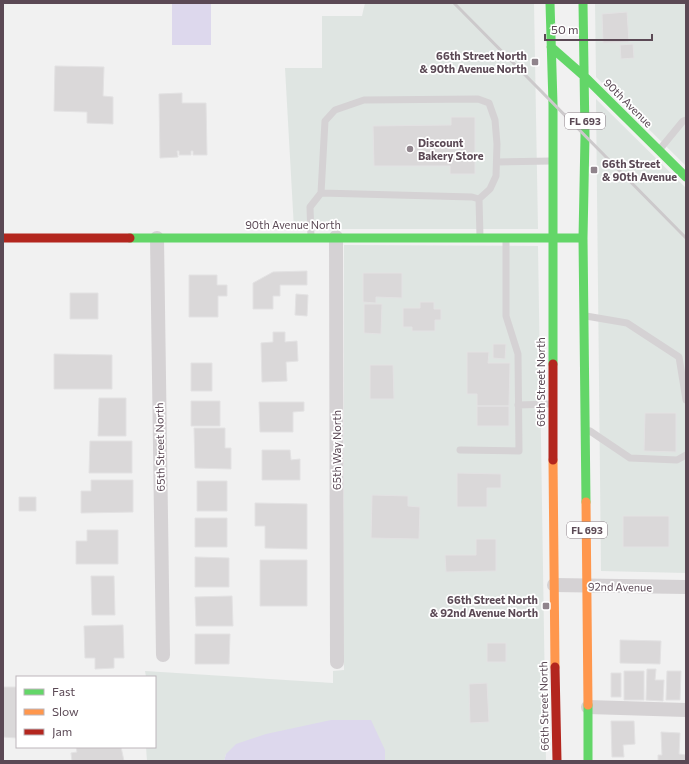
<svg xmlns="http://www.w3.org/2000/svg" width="689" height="764" font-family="Commissioner,sans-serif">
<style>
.commercial{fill:#dfe5e2}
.green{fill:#ddd8ed}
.building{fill:#dad8d9;stroke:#e3e2e3}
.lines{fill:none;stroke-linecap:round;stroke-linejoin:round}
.lane{stroke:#d5d2d4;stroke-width:7}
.street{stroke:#d5d2d4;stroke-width:14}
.fast{stroke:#63d668;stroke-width:9}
.slow{stroke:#ff974d;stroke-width:9}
.jam{stroke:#b3261e;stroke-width:9}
.rail{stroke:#ccc9cb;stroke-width:3}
.poi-dot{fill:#90848c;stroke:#fff;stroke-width:1.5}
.labels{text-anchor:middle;stroke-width:3.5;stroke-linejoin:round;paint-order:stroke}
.shield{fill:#fff;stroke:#8c8088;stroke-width:1}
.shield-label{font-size:10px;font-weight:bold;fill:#5b4955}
.poi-label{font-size:11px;font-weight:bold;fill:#5b4955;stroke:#fff;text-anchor:end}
.street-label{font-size:11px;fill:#5b4955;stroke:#fff}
</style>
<rect width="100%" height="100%" fill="#f1f1f1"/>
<!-- commercial -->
<path class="commercial" d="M 365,3 L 534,3 L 538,229 L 294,229 L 285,68 L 322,68 L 322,16 L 362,16 Z
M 595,3 L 686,3 L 686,166 L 596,77 Z
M 596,99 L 686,188 L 686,573 L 601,571 Z
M 344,245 L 538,246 L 546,761 L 385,761 L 385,750 L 226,754 L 224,761 L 147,761 L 146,747 L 155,747 L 155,677 L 146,677 L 145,671 L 333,683 L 333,671 L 344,670 Z"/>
<!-- green -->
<path class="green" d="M 172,3 L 211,3 L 211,45 L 172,45 Z
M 331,720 L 371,720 L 385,750 L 385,761 L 224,761 L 226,754 L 236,744 L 266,734 Z"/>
<!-- building -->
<path class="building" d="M 627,12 L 629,42 L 603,43 L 602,14 Z
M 633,44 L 634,58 L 621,59 L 620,45 Z
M 55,66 L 104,67 L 103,96 L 113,97 L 113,124 L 87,123 L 87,112 L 54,111 Z
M 182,93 L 182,103 L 206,103 L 207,155 L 193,155 L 193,151 L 191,151 L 191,155 L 179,155 L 179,151 L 177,151 L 178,157 L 160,158 L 159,94 Z
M 451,117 L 475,117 L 475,174 L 450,174 L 450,166 L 374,166 L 373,126 L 451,125 Z
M 307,271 L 307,285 L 280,285 L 280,296 L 273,296 L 273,309 L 253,309 L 253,283 L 273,272 Z
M 363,273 L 402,273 L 402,298 L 376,297 L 376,303 L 363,302 Z
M 189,275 L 217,275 L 217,285 L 227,285 L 227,296 L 218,296 L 218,317 L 189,317 Z
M 70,293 L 98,293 L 98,319 L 70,319 Z
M 296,294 L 308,295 L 307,316 L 295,315 Z
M 420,302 L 434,302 L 434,309 L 441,309 L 441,320 L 435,320 L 435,331 L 412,331 L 412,327 L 403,327 L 403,308 L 420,308 Z
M 364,304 L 382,304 L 381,334 L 364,333 Z
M 273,332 L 285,332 L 285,342 L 297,341 L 298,361 L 286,362 L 287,381 L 262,382 L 261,343 L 273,342 Z
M 493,344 L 506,344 L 505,359 L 493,358 Z
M 467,352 L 489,352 L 488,363 L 510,363 L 509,406 L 477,406 L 477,394 L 467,394 Z
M 54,354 L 112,355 L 112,389 L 54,389 Z
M 191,363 L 212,363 L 212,391 L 191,391 Z
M 370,365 L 393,365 L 394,399 L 370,399 Z
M 99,398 L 126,398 L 126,436 L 98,436 Z
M 191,401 L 220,401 L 220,426 L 191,426 Z
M 259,402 L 304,402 L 304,411 L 293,412 L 293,432 L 260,432 Z
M 477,406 L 509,406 L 509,426 L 477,426 Z
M 645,413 L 676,413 L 676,452 L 644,451 Z
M 194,428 L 225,428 L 225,448 L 231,448 L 231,469 L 195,468 Z
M 90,441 L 132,441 L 132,473 L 89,473 Z
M 262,450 L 290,450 L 291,460 L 300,459 L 300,480 L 262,480 Z
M 457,473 L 501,474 L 501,488 L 487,488 L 487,507 L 457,507 Z
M 91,480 L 133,480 L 133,512 L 81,513 L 81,491 L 91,491 Z
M 197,481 L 227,481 L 227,511 L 197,511 Z
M 372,495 L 408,496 L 408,506 L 420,507 L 419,539 L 371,538 Z
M 19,497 L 36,497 L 36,511 L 19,511 Z
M 255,503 L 307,504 L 307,549 L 265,548 L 265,526 L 255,526 Z
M 623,516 L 669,516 L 669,547 L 623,547 Z
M 195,518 L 227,518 L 227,547 L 195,547 Z
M 87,530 L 118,530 L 118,564 L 76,564 L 76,541 L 87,541 Z
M 476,539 L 496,539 L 496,571 L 446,572 L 445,555 L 476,555 Z
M 195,557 L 229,558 L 229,587 L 195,587 Z
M 260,560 L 307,560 L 307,606 L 260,606 Z
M 91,576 L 114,576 L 115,615 L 92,615 Z
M 232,596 L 233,626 L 196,626 L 195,597 Z
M 123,625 L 124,658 L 114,658 L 114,668 L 95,669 L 95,658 L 85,658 L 84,626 Z
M 195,634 L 230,634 L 229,664 L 195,664 Z
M 620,640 L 661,641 L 660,664 L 620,663 Z
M 487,643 L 506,643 L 506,662 L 487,662 Z
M 647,669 L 656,669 L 655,680 L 664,680 L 663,701 L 646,700 Z
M 624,671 L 644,671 L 644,700 L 624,700 Z
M 667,671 L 681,671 L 680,700 L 666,700 Z
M 611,673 L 621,673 L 621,697 L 611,697 Z
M 487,683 L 489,722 L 470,723 L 469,684 Z
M 3,687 L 17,687 L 17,738 L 3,737 Z
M 611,721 L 634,721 L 635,744 L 623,745 L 624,757 L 612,757 Z
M 661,732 L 680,733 L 679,754 L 686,755 L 685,761 L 658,761 L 658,755 L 662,755 Z
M 76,747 L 121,747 L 124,761 L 72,761 L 71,753 L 77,752 Z"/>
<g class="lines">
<!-- lane -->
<path class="lane" d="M 660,149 L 683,121 L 686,120
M 497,162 L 551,161
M 479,199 L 490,189 L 496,176 L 497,144 L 495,120 L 489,103 L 478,99 L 364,100 L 335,110 L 325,121 L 321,193 L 472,197 L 479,199 L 480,237
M 311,237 L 310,207 L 321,193
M 586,316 L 627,323 L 679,357 L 686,400
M 518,405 L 551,404
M 590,431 L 630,458 L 677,460 L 686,455
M 460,450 L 519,451 L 518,354 L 506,316 L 506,240"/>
<!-- street -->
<path class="street" d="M 336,237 L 337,662
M 157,238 L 163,655
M 554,585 L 686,587
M 588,707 L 686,710"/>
<!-- fast -->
<path class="fast" d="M 550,3 L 553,104 L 553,364
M 583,3 L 585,136 L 583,238 L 586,502
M 551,47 L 584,76 L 686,177
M 130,238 L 583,238
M 588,705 L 588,761"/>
<!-- slow -->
<path class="slow" d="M 553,460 L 555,667
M 586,502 L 588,705"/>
<!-- jam -->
<path class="jam" d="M 3,238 L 130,238
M 553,364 L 553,460
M 555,667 L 557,761"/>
<!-- rail -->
<path class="rail" d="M 454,3 L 686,238"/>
</g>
<!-- markers -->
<g class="poi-dot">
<rect x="531" y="58" width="8" height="8" rx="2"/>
<circle cx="410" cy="149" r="4"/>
<rect x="590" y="166" width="8" height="8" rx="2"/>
<rect x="542" y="602" width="8" height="8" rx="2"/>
</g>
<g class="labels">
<!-- shield labels -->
<g class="shield">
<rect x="565" y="113" width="40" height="16" rx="3"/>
<rect x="567" y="522" width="40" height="16" rx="3"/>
</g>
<g class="shield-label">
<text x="585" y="125">FL 693</text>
<text x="587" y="534">FL 693</text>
</g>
<!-- poi labels -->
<g class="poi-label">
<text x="527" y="60">66th Street North<tspan x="527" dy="13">&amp; 90th Avenue North</tspan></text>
<text x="418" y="147" text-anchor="start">Discount<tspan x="418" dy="13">Bakery Store</tspan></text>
<text x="602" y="168" text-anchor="start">66th Street<tspan x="602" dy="13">&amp; 90th Avenue</tspan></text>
<text x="538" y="604">66th Street North<tspan x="538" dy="13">&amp; 92nd Avenue North</tspan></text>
</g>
<!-- street labels -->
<g class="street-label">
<text transform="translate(628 103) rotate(45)" y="4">90th Avenue</text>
<text x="293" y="229">90th Avenue North</text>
<text transform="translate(541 382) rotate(-90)" y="4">66th Street North</text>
<text transform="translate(160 447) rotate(-91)" y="4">65th Street North</text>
<text transform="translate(337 450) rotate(-90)" y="4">65th Way North</text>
<text transform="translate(620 587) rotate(1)" y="4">92nd Avenue</text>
<text transform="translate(544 706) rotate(-91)" y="4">66th Street North</text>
</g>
</g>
<!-- border -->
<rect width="689" height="764" fill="none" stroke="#5b4955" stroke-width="8"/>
<!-- legend -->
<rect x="16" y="676" width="140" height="72" fill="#ffffff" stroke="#bdb6bb"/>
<rect x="24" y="689" width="20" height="6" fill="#63d668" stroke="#bdb6bb"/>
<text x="52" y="696" font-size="12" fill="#5b4955">Fast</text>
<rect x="24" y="709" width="20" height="6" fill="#ff974d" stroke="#bdb6bb"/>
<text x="52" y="716" font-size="12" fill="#5b4955">Slow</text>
<rect x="24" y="729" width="20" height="6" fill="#b3261e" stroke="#bdb6bb"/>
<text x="52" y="736" font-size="12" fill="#5b4955">Jam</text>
<!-- scale -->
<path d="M545 34v6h107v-6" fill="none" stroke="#5b4955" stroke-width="2"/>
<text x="551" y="34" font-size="12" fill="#5b4955" stroke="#ffffff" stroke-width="3" paint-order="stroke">50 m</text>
</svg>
